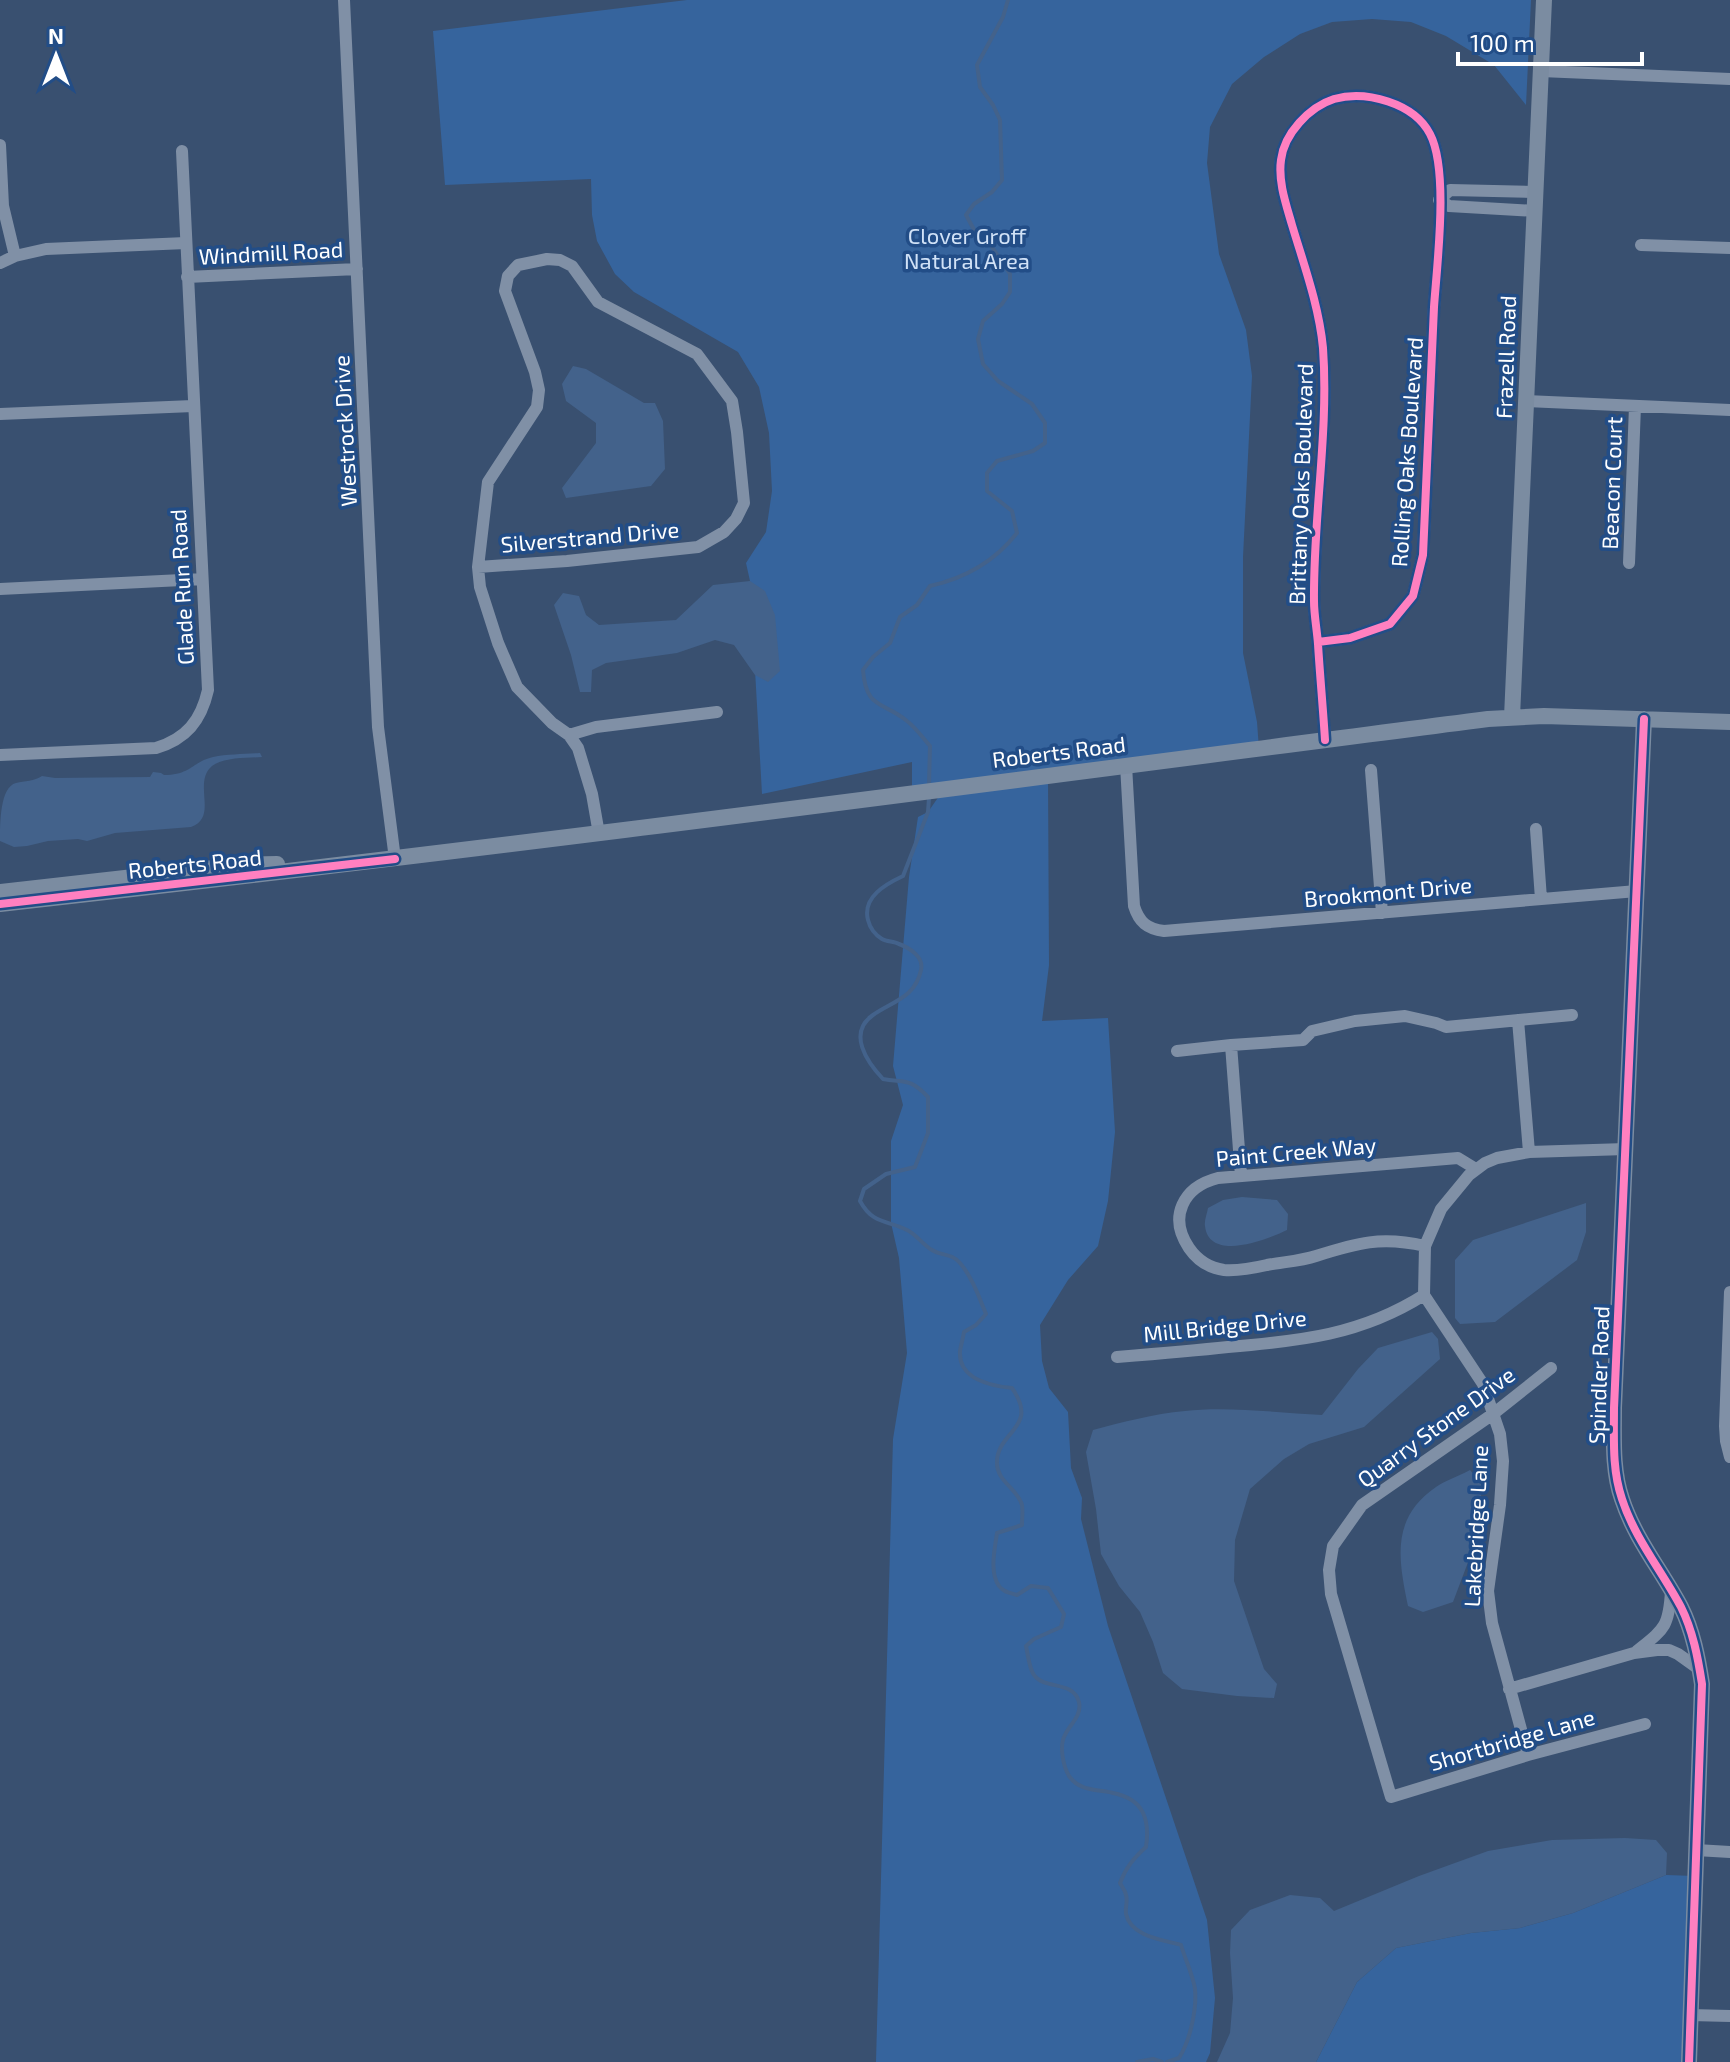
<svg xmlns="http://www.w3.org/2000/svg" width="1730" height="2062" font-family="'Exo 2',sans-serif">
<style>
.green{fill:#36649d}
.water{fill:#43628b}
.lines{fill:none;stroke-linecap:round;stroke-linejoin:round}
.stream{stroke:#43628b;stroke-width:4}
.street{stroke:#8090a6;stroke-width:12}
.secondary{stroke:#7b8ca1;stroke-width:16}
.cycleway-casing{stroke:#224d87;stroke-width:13}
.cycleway{stroke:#ff80c0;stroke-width:8}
.labels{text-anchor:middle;stroke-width:7;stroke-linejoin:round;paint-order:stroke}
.park-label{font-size:22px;fill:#d1e2f7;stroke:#224d87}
.street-label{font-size:22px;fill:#fff;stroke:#224d87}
</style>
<rect width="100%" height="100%" fill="#395070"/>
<!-- green -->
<path class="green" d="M 687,0 L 1531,0 L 1526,105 L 1494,65 L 1446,36 L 1411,22 L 1372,19 L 1332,22 L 1300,34 L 1264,57 L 1232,84 L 1210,127 L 1207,163 L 1219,254 L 1246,330 L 1252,376 L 1243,557 L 1243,653 L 1257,722 L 1259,749 L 1048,776 L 1049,965 L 1042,1021 L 1108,1018 L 1115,1132 L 1108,1201 L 1098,1246 L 1068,1280 L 1040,1325 L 1042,1361 L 1049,1388 L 1068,1412 L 1071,1468 L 1082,1498 L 1081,1519 L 1108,1626 L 1207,1920 L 1215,1998 L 1210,2053 L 1206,2062 L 876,2062 L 893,1439 L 907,1353 L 899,1258 L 891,1223 L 891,1141 L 903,1105 L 893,1066 L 909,877 L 918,817 L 928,812 L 944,789 L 912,792 L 912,762 L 762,794 L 750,581 L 746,563 L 766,532 L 772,491 L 769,433 L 759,387 L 738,352 L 634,292 L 615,274 L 597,241 L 592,215 L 591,179 L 445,185 L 433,31 Z
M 1666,1875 L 1695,1876 L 1689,2062 L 1316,2062 L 1357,1982 L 1396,1948 L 1471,1933 L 1520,1928 L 1573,1913 Z"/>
<!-- water -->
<path class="water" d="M 573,366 L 586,369 L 644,403 L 655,403 L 663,421 L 665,469 L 651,486 L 566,498 L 562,488 L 596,443 L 596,423 L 566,401 L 562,384 Z
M 750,581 L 765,591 L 775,615 L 780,671 L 768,682 L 755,675 L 734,645 L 715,640 L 677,653 L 606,663 L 592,670 L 591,692 L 580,692 L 571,655 L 554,605 L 563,593 L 579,596 L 586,615 L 599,625 L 676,620 L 713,585 Z
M 260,753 L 262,757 C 248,758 224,757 212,766 C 192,783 219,817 191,827 L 115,833 L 87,841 L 78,839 L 48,841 L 27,846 L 14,847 L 0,841 C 0,823 0,787 16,783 C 25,781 34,781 42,776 L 55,778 L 150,777 L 153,772 L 161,773 L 164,775 C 191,775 192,762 213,757 C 228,754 245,754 260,753 Z
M 1242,1197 L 1277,1200 L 1288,1214 L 1287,1230 C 1269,1239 1209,1263 1205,1226 C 1204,1221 1207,1214 1208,1208 L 1223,1200 Z
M 1586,1203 L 1586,1232 L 1577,1260 L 1495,1322 L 1460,1324 L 1455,1318 L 1455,1260 L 1473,1240 Z
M 1432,1332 L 1438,1339 L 1440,1359 L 1364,1427 L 1309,1444 L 1284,1459 L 1250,1489 L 1235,1540 L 1234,1581 L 1264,1669 L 1277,1684 L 1274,1698 L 1237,1696 L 1182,1689 L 1163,1673 L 1153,1642 L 1140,1612 L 1119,1586 L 1101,1554 L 1096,1509 L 1086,1452 L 1093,1430 C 1123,1422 1153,1414 1185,1411 C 1227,1406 1279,1413 1322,1415 L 1358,1369 L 1378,1348 Z
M 1470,1470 L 1483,1485 L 1470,1557 L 1453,1602 L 1423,1612 L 1408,1606 C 1398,1558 1391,1518 1436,1487 C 1446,1480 1459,1476 1470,1470 Z
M 1625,1838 L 1656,1840 L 1667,1853 L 1666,1875 L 1573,1913 L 1520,1928 L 1471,1933 L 1396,1948 L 1357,1982 L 1316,2062 L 1217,2062 L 1230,2033 L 1233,1998 L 1230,1953 L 1231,1930 L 1250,1910 L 1290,1895 L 1320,1898 L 1334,1911 L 1419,1876 L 1488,1851 L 1552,1840 Z"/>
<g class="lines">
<!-- stream -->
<path class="stream" d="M 929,785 L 930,746 C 923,738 916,728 907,721 C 883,701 866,710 863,670 L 873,657 L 890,643 L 900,617 L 917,605 L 930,586 C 966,578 995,561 1017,533 L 1012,511 L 987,491 L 987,473 L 997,461 L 1033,451 L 1045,443 L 1045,423 L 1032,404 L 998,381 L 983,364 L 978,339 L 983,321 L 1002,304 L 1010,292 L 1010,274 L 990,244 L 978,237 L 966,215 L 974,204 L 992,192 L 1002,180 L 1000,120 L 993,105 L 980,87 L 977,65 L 1003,17 L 1008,0
M 929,798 L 928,812 L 903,876 C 886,884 862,897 868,920 C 870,928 874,934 882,939 C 887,942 894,941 899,944 C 910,948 924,957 921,970 C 915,998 893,1001 873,1015 C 847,1033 867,1062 883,1079 C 906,1083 910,1078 928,1097 L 928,1133 L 915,1167 L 886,1174 L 864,1189 L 860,1201 C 873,1225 888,1220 907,1230 C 917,1235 923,1245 932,1250 C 941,1256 952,1253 960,1263 C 972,1277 979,1297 986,1314 L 976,1325 L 964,1332 C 963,1338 961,1345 960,1351 C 958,1379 991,1386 1012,1388 C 1040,1428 997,1431 997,1462 C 996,1481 1018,1489 1022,1505 C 1023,1511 1022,1518 1022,1525 L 997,1533 C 995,1548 989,1572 999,1586 C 1003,1592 1010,1593 1017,1595 L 1031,1586 L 1048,1588 L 1064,1614 L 1061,1627 L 1034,1639 L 1026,1646 C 1028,1655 1029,1668 1034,1675 C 1044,1690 1073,1680 1079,1702 C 1082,1716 1070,1724 1065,1735 C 1059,1745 1063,1766 1069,1776 C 1080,1792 1097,1789 1113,1793 C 1144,1799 1150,1820 1146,1847 C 1134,1858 1126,1867 1120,1883 C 1122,1887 1125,1890 1126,1895 C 1128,1901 1125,1908 1126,1914 C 1131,1937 1164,1940 1181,1945 C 1185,1959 1193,1975 1195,1989 C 1197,2009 1190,2041 1179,2058 L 1167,2062
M 1137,2062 L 1153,2059 L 1162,2062"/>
<!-- street -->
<path class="street" d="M 344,0 L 378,727 L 395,859
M 1541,71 L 1730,79
M 0,145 L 3,206 L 15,256
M 1439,200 L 1450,190 L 1535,192
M 1439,200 L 1449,206 L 1535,211
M 1641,245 L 1730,248
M 0,263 L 15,256 L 46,249 L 186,243
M 187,277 L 357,269
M 1526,401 L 1730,410
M 0,414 L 193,406
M 1629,563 L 1635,406
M 478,567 L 567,561 L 698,547 L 724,532 L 736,519 L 744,503 L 737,432 L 732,401 L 697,354 L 598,302 L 572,266 L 560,260 L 547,259 L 518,265 L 508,276 L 505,291 L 535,372 L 539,390 L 537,407 L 488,482 L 478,567 L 480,587 L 498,643 L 517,687 L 552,723 L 569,735 L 578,748 L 592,794 L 599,834
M 0,589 L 202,579
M 1318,642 L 1350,638 L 1390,624 L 1413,596 L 1423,555 C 1427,472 1430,390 1434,307 C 1437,264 1449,170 1430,134 C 1414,103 1366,90 1334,99 C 1309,107 1284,134 1281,160 C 1278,182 1286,204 1292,225 C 1304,265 1319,306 1323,348 C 1329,432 1313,517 1314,601 C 1314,615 1317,630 1318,644 C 1320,676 1323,708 1325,740
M 569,735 L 596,727 L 717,712
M 0,755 L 156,748 C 186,739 201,721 208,690 L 182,151
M 1126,765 L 1134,906 C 1139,922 1147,929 1164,931 L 1637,891
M 1371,770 L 1382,913
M 1536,829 L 1541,899
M 1518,1020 L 1529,1152
M 1231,1045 L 1241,1176
M 1177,1051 L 1231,1045 L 1303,1040 L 1312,1031 L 1355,1021 L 1405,1016 L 1436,1023 L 1446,1027 L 1572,1015
M 1425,1246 C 1381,1236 1357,1243 1316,1256 C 1301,1261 1283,1262 1267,1265 C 1254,1268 1239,1271 1224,1270 C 1209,1268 1198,1261 1189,1248 C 1168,1217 1183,1187 1218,1178 L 1458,1158 L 1476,1169
M 1730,1292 L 1725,1426 L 1726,1441 L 1730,1457
M 1117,1357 C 1154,1354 1191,1351 1228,1347 C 1300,1341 1361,1335 1424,1295
M 1551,1368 L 1493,1414 L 1362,1505 L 1333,1546 L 1329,1570 L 1331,1594 L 1391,1797 L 1528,1755 L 1645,1724
M 1637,1651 C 1664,1629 1669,1627 1671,1591
M 1509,1689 L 1634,1653 L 1657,1650 L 1669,1650 L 1678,1654 L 1699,1669
M 1528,1755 L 1492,1623 L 1488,1591 L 1500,1505 L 1503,1461 L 1500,1434 L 1483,1384 L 1424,1295 L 1425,1246 L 1441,1209 L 1469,1175 L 1485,1163 L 1497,1158 L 1529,1152 L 1626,1149
M 1696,1850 L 1730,1852
M 1690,2015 L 1730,2016"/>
<!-- secondary -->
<path class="secondary" d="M 1512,717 L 1544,0
M 1644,719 L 1614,1408 C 1614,1439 1612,1470 1622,1499 C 1635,1539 1662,1571 1681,1607 C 1693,1631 1698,1658 1702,1684 L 1689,2062
M 0,892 L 240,865 L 277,864
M 0,904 C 497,849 992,783 1488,719 L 1544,716 L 1730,722"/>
<!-- cycleway casing -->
<g class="cycleway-casing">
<path id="cycleway" d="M 1318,642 L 1350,638 L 1390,624 L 1413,596 L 1423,555 C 1427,472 1430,390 1434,307 C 1437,264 1449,170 1430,134 C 1414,103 1366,90 1334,99 C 1309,107 1284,134 1281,160 C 1278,182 1286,204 1292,225 C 1304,265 1319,306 1323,348 C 1329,432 1313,517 1314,601 C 1314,615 1317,630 1318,644 C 1320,676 1323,708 1325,740
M 1644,719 L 1614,1408 C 1614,1439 1612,1470 1622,1499 C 1635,1539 1662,1571 1681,1607 C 1693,1631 1698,1658 1702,1684 L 1689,2062
M 0,904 L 395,859"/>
</g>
<!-- cycleway -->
<use href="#cycleway" class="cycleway"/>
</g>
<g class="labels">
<!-- park labels -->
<g class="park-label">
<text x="967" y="244">Clover Groff<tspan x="967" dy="25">Natural Area</tspan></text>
</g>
<!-- street labels -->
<g class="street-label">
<text transform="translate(271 253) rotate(-3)" y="8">Windmill Road</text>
<text transform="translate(1506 357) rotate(-88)" y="8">Frazell Road</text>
<text transform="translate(345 431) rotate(-93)" y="8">Westrock Drive</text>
<text transform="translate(1407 452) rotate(-86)" y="8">Rolling Oaks Boulevard</text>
<text transform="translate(1612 483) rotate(-88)" y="8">Beacon Court</text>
<text transform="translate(1301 484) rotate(-88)" y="8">Brittany Oaks Boulevard</text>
<text transform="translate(590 537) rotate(-5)" y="8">Silverstrand Drive</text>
<text transform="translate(182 587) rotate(-93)" y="8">Glade Run Road</text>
<text transform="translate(1059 752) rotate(-7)" y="8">Roberts Road</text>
<text transform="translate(195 864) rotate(-6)" y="8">Roberts Road</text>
<text transform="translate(1388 892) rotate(-5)" y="8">Brookmont Drive</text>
<text transform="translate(1296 1152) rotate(-5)" y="8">Paint Creek Way</text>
<text transform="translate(1225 1326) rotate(-6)" y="8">Mill Bridge Drive</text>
<text transform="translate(1599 1375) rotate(-88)" y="8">Spindler Road</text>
<text transform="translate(1436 1427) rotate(-36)" y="8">Quarry Stone Drive</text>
<text transform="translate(1476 1526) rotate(-87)" y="8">Lakebridge Lane</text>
<text transform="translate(1512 1740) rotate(-16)" y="8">Shortbridge Lane</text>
</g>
</g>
<!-- north arrow -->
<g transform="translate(56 56)" stroke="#224d87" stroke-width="6" paint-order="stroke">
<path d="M0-6L14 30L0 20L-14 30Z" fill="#ffffff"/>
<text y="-12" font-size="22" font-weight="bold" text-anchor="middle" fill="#ffffff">N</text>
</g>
<!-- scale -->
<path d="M1458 52v12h184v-12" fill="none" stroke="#ffffff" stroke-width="4"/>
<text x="1470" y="52" font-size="24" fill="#ffffff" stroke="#224d87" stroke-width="6" paint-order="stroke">100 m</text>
</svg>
